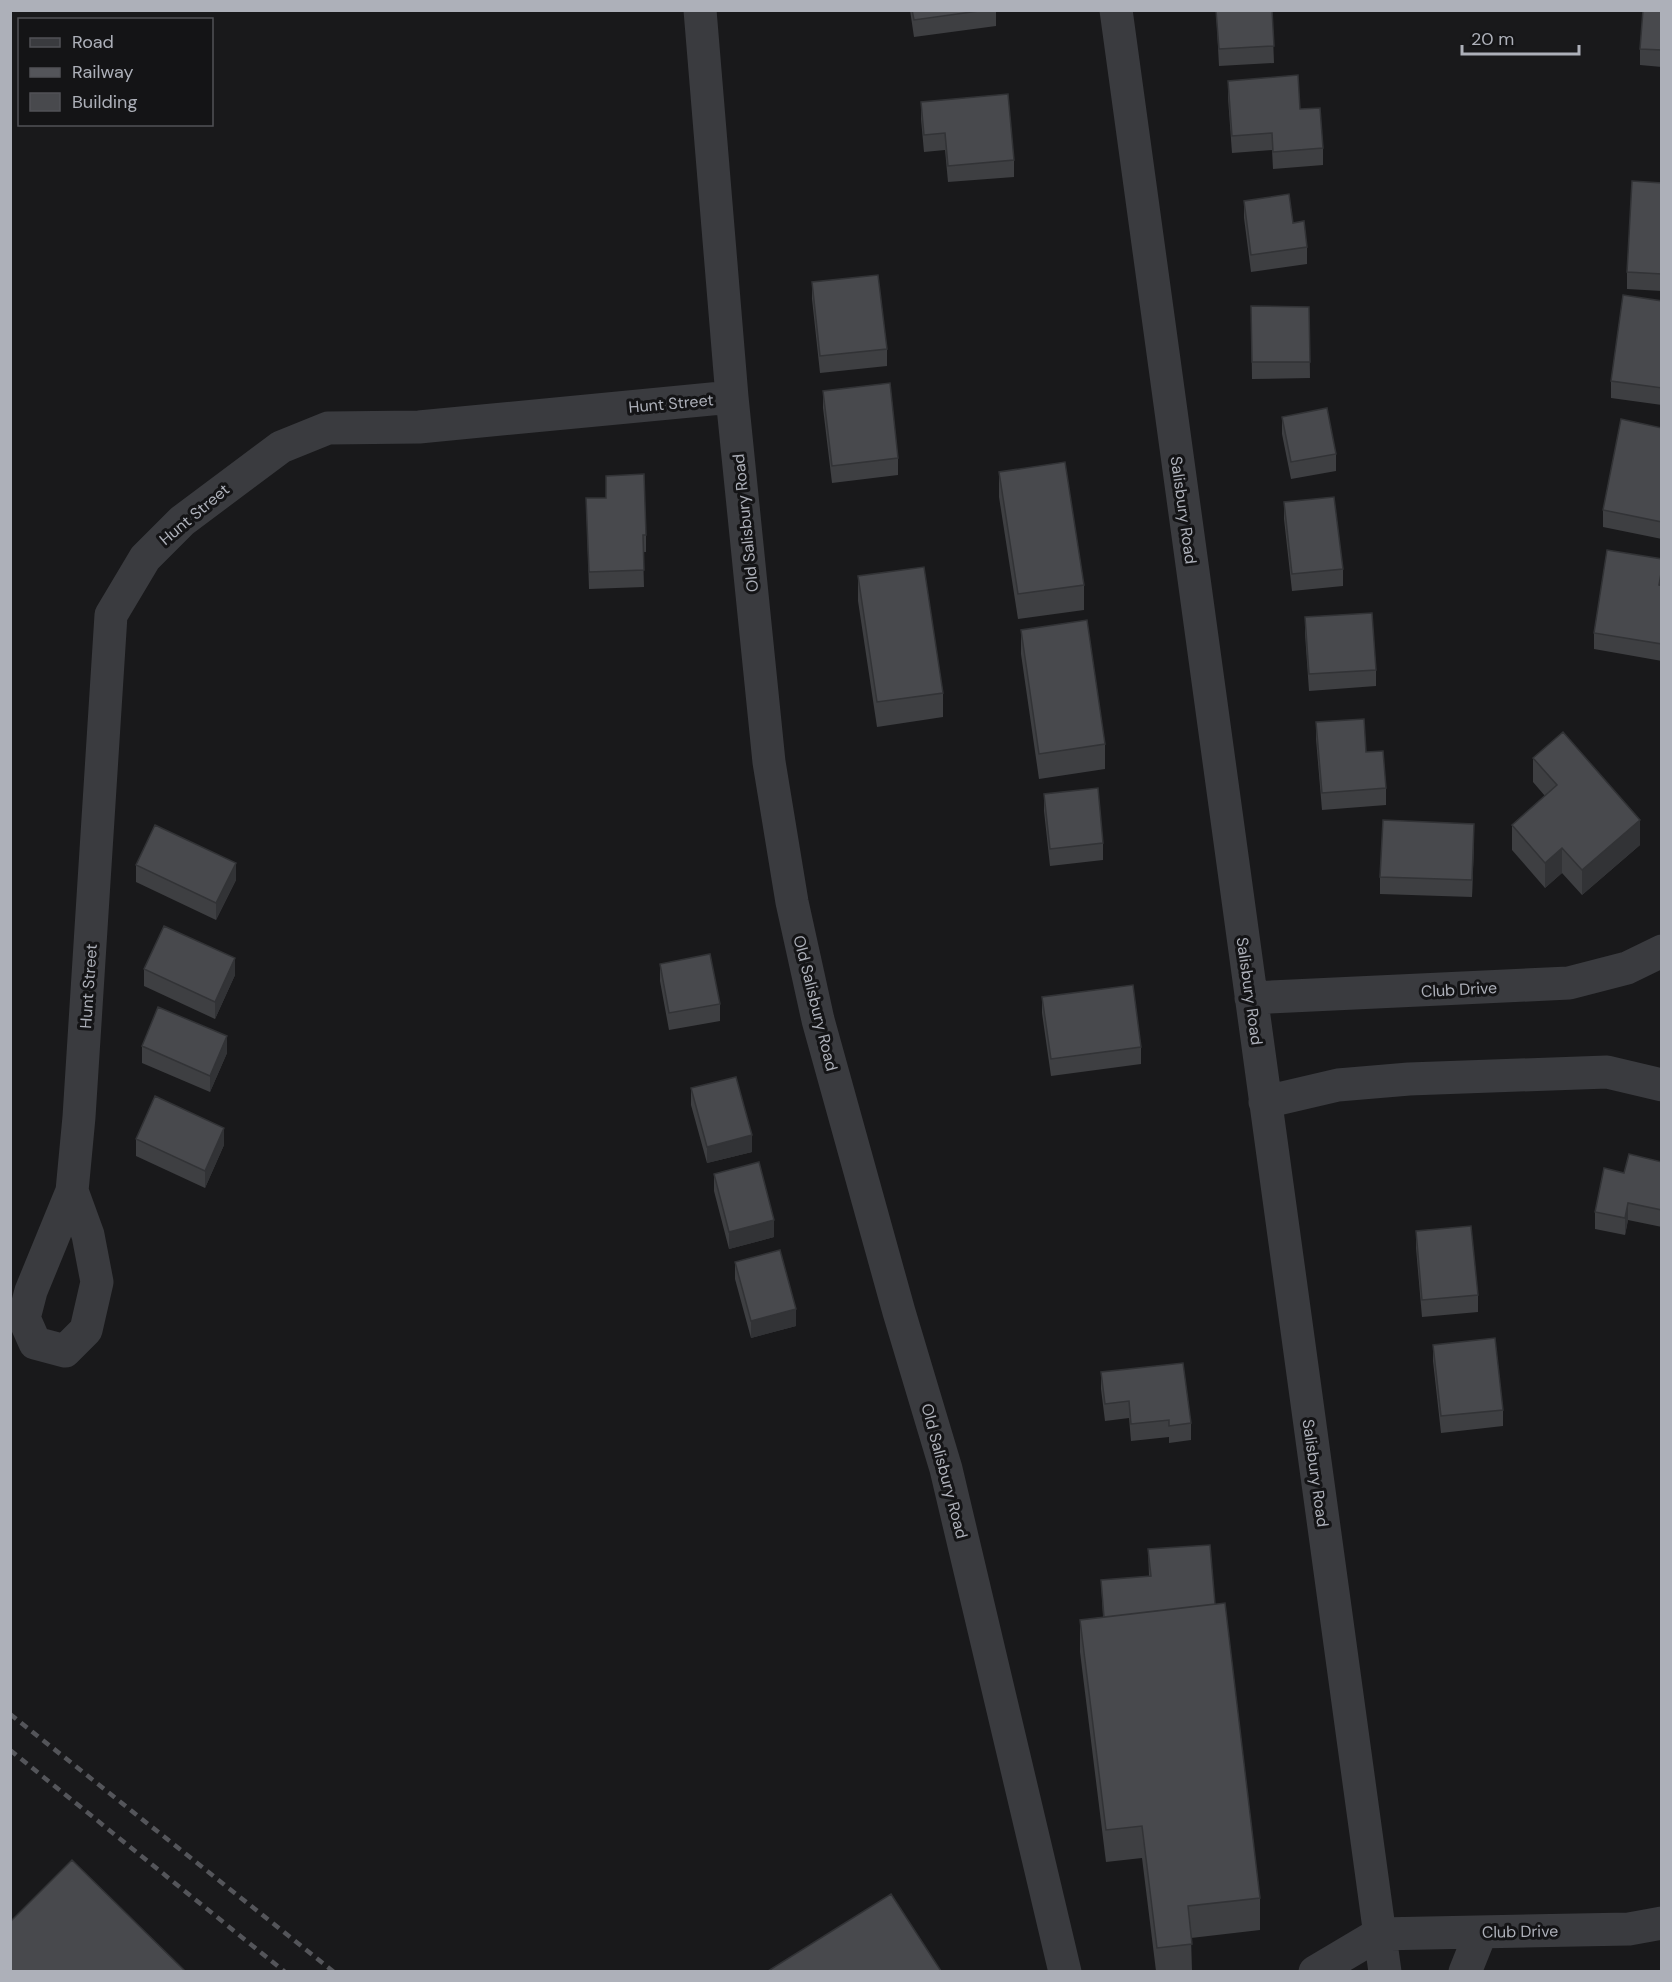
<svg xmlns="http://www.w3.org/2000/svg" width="1672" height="1982" font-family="'DM Sans',sans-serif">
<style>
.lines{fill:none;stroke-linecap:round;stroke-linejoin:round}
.minor{stroke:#3a3b3f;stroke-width:33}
.rail{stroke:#54555a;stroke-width:4.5;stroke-dasharray:8 6;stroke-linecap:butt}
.wall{fill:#3e3f42}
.shaded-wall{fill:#323336}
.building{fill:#48494d;stroke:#323336;stroke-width:1.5}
.labels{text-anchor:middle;stroke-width:6;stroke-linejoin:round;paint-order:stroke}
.street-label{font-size:16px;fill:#adb0b9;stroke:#141416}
</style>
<rect width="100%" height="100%" fill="#19191b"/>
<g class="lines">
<!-- minor -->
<path class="minor" d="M 700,10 L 732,397 L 769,762 L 792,902 L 818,1020 L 899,1312 L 946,1469 L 1065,1972
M 1116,10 L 1385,1972
M 1251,998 L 1569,983 L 1627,968 L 1662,951
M 1265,1102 L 1338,1085 L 1409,1079 L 1607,1072 L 1662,1085
M 72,1191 L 79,1117 L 111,615 L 145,558 L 182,521 L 281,447 L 328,428 L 419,427 L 732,397
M 72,1191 L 88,1235 L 97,1282 L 86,1330 L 65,1351 L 35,1343 L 24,1318 L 31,1291 Z
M 1315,1972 L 1379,1934 L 1629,1929 L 1662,1923
M 1465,1972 L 1481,1932"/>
<!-- rail -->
<path class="rail" d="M 10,1714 L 334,1972
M 10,1750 L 285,1972"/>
</g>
<!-- wall -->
<path class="wall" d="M 910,10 L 996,10 L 996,26 L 914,37 Z
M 1216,10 L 1272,10 L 1274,63 L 1219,66 Z
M 1662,10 L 1662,67 L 1640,65 L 1640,49 Z
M 1228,81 L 1300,109 L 1323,148 L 1323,165 L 1273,169 L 1272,150 L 1232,153 L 1228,98 Z
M 921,102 L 1014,160 L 1014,177 L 948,182 L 945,150 L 924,152 L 921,119 Z
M 1662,183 L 1662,291 L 1627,289 L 1627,272 Z
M 1244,201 L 1293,223 L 1307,247 L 1307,264 L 1251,272 L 1244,218 Z
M 812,282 L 887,349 L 887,366 L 820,373 L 812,299 Z
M 1662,301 L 1662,405 L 1611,398 L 1611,381 Z
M 1251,306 L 1309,307 L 1310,378 L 1252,379 Z
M 823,391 L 898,458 L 898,475 L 832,483 L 823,408 Z
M 1282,417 L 1336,454 L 1336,471 L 1291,479 L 1282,434 Z
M 1662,428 L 1662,539 L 1603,527 L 1603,510 Z
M 999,472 L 1084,585 L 1084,610 L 1018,619 L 999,497 Z
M 586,498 L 646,535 L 646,552 L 643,552 L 644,587 L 589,589 Z
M 1284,502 L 1343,569 L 1343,586 L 1292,591 L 1284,519 Z
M 1662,559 L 1662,661 L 1594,649 L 1594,633 Z
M 858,576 L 943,693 L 943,717 L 877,727 L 858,601 Z
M 1305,617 L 1376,670 L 1376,686 L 1309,691 L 1305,634 Z
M 1021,630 L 1105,744 L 1105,769 L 1039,779 L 1021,654 Z
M 1316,722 L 1366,752 L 1386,788 L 1386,805 L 1322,810 L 1316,739 Z
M 1533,758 L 1640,845 L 1582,895 L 1562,873 L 1545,888 L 1512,850 L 1512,825 L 1545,796 L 1533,782 Z
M 1044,794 L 1103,843 L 1103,860 L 1050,866 L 1044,811 Z
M 1474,841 L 1472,897 L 1380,894 L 1380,877 Z
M 136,865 L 236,880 L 216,920 L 136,882 Z
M 660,964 L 720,1004 L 720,1021 L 669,1030 L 660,981 Z
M 144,969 L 235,975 L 215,1019 L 144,986 Z
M 1042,997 L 1141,1047 L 1141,1064 L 1051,1076 L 1042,1013 Z
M 142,1046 L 227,1053 L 210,1092 L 142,1063 Z
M 691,1088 L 752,1152 L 707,1163 L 691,1105 Z
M 136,1139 L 224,1145 L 205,1188 L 136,1156 Z
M 1662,1162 L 1662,1227 L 1628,1220 L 1625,1235 L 1595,1229 L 1595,1212 L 1624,1173 Z
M 714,1174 L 774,1237 L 729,1249 L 714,1191 Z
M 1416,1231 L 1478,1295 L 1478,1312 L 1422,1317 L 1416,1248 Z
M 735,1262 L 796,1326 L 751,1338 L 735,1279 Z
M 1433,1345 L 1503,1410 L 1503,1426 L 1441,1433 L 1433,1361 Z
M 1101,1372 L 1191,1423 L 1191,1440 L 1169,1443 L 1169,1437 L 1131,1441 L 1129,1418 L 1105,1421 L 1101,1389 Z
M 1148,1549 L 1215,1604 L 1260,1898 L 1260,1930 L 1191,1938 L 1192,1971 L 1156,1971 L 1142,1858 L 1106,1862 L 1080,1652 L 1080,1620 L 1103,1617 L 1101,1580 L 1149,1576 Z"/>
<!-- shaded-wall -->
<path class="shaded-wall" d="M 1662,568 L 1662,585 L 1659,602 L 1659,585 Z
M 1640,820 L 1640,845 L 1582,895 L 1582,870 Z
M 1474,824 L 1474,841 L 1472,897 L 1472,880 Z
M 1562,848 L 1562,873 L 1545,888 L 1545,863 Z
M 236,863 L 236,880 L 216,920 L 216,903 Z
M 235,958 L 235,975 L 215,1019 L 215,1002 Z
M 227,1036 L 227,1053 L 210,1092 L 210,1076 Z
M 224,1128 L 224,1145 L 205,1188 L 205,1171 Z
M 752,1135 L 752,1152 L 707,1163 L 707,1147 Z
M 1628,1203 L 1628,1220 L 1625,1235 L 1625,1218 Z
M 774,1220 L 774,1237 L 729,1249 L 729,1232 Z
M 796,1309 L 796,1326 L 751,1338 L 751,1321 Z"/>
<!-- building -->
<path class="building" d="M 912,10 L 986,10 L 914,20 Z
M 1216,10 L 1272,10 L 1274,46 L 1219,49 Z
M 1643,10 L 1662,10 L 1662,50 L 1640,49 Z
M 1298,75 L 1300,109 L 1320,108 L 1323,148 L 1273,152 L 1272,133 L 1232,136 L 1228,81 Z
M 1008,94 L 1014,160 L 948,166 L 945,133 L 924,135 L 921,102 Z
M 1632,181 L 1662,183 L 1662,274 L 1627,272 Z
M 1289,194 L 1293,223 L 1304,221 L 1307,247 L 1251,255 L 1244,201 Z
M 878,275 L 887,349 L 820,356 L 812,282 Z
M 1623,295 L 1662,301 L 1662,388 L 1611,381 Z
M 1251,306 L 1309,307 L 1310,362 L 1252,362 Z
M 890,383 L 898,458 L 832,466 L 823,391 Z
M 1327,408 L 1336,454 L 1291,462 L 1282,417 Z
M 1621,419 L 1662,428 L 1662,522 L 1603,510 Z
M 1065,462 L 1084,585 L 1018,594 L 999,472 Z
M 644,474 L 646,535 L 643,535 L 644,570 L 589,572 L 586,498 L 606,498 L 606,476 Z
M 1334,497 L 1343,569 L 1292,574 L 1284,502 Z
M 1607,550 L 1662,559 L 1662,568 L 1659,585 L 1662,586 L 1662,644 L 1594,633 Z
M 924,567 L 943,693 L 877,702 L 858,576 Z
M 1372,613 L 1376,670 L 1309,674 L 1305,617 Z
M 1087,620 L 1105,744 L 1039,754 L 1021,630 Z
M 1364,719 L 1366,752 L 1383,751 L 1386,788 L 1322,793 L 1316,722 Z
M 1563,732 L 1640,820 L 1582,870 L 1562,848 L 1545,863 L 1512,825 L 1557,785 L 1533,758 Z
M 1098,788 L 1103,843 L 1050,849 L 1044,794 Z
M 1383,820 L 1474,824 L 1472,880 L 1380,877 Z
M 155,825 L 236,863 L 216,903 L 136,865 Z
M 164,926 L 235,958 L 215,1002 L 144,969 Z
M 710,954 L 720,1004 L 669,1013 L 660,964 Z
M 1133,985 L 1141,1047 L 1051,1059 L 1042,997 Z
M 158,1007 L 227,1036 L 210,1076 L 142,1046 Z
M 736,1077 L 752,1135 L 707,1147 L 691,1088 Z
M 155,1096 L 224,1128 L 205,1171 L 136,1139 Z
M 1629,1154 L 1662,1162 L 1662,1210 L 1628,1203 L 1625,1218 L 1595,1212 L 1604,1168 L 1624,1173 Z
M 759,1162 L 774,1220 L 729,1232 L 714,1174 Z
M 1471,1226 L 1478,1295 L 1422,1300 L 1416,1231 Z
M 780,1250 L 796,1309 L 751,1321 L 735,1262 Z
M 1495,1338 L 1503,1410 L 1441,1416 L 1433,1345 Z
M 1183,1363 L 1191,1423 L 1169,1426 L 1169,1420 L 1131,1424 L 1129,1401 L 1105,1404 L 1101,1372 Z
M 1210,1545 L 1215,1604 L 1104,1617 L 1101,1580 L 1151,1576 L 1148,1549 Z
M 1225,1603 L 1260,1898 L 1188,1906 L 1192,1944 L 1157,1948 L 1142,1826 L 1106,1830 L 1080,1620 Z
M 72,1860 L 185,1971 L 10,1971 L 10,1922 Z
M 891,1894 L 941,1971 L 768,1971 Z"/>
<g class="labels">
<!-- street labels -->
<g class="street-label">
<text transform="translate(671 403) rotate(-5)" y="6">Hunt Street</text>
<text transform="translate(1184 510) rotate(82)" y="6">Salisbury Road</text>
<text transform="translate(194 514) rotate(-40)" y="6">Hunt Street</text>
<text transform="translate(745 523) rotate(-96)" y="6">Old Salisbury Road</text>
<text transform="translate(88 986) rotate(-86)" y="6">Hunt Street</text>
<text transform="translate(1459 989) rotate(-3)" y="6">Club Drive</text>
<text transform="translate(1250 991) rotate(82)" y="6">Salisbury Road</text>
<text transform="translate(816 1003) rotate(76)" y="6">Old Salisbury Road</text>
<text transform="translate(945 1471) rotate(75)" y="6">Old Salisbury Road</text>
<text transform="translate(1316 1473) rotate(82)" y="6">Salisbury Road</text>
<text transform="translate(1520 1931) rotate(-1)" y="6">Club Drive</text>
</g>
</g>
<!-- border -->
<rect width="1672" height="1982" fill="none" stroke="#adb0b9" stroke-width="24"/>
<!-- legend -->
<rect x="18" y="18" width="195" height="108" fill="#141416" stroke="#515257" stroke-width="1.5"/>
<rect x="30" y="38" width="30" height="9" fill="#3a3b3f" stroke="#515257" stroke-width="1.5"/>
<text x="72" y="48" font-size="18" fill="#adb0b9">Road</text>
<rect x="30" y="68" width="30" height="9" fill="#54555a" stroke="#515257" stroke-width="1.5"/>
<text x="72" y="78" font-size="18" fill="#adb0b9">Railway</text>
<rect x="30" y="93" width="30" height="18" fill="#48494d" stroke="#515257" stroke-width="1.5"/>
<text x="72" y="108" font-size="18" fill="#adb0b9">Building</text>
<!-- scale -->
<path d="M1462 45v9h117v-9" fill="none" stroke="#adb0b9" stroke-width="3"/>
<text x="1471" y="45" font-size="18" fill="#adb0b9" stroke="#141416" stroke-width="4.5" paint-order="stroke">20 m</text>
</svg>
